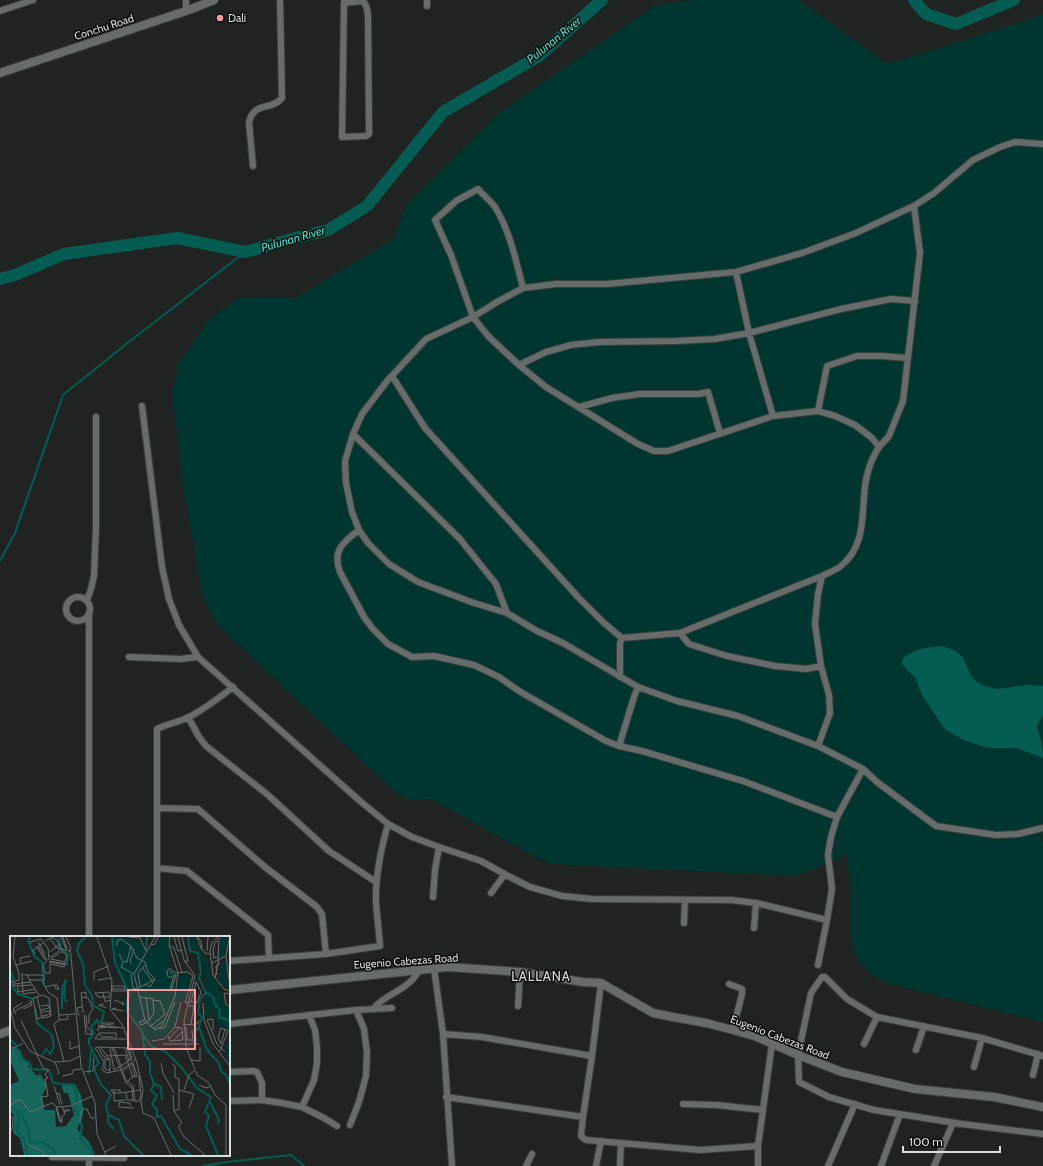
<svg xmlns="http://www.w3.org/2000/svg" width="1043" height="1166" font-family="Cabin,sans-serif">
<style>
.green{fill:#00362f}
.water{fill:#055c52}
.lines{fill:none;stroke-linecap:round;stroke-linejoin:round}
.stream{stroke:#055c52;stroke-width:2}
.river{stroke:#055c52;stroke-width:12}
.street-casing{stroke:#3b3f3e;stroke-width:8}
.secondary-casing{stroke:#3b3f3e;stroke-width:10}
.street{stroke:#666c6b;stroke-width:6}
.secondary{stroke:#666c6b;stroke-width:8}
.poi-dot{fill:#f59b9e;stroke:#0b0d0c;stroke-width:1.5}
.labels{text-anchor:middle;stroke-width:3;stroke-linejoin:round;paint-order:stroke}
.poi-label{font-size:11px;fill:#dadedd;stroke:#0b0d0c;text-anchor:start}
.street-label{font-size:11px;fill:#dadedd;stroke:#0b0d0c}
.water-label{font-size:12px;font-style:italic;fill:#4fddc8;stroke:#0b0d0c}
.quarter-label{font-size:13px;letter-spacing:1px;fill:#dadedd;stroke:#0b0d0c}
.inset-river{fill:none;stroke:#055c52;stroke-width:2}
.inset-road{fill:none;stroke:#6a6e6d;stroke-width:1}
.view{fill:#f59b9e;fill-opacity:0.15;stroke:#f59b9e;stroke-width:2}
.inset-edge{fill:none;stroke:#dadedd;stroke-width:2}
</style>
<rect width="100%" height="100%" fill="#1f2423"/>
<!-- green -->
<path class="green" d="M 692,0 L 799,0 L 887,64 L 1028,20 L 1043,14 L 1043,816 L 1042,842 L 1043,842 L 1043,1022 L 891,984 L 872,975 L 858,960 L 852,943 L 852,909 L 847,855 L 795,876 L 553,864 L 541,860 L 431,799 L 408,800 L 391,788 L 220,627 L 210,613 L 201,587 L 184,490 L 173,397 L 178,364 L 209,320 L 241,297 L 296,298 L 395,238 L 406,205 L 498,114 L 656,5 Z"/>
<!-- water -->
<path class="water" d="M 943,646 L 956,651 L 964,659 L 969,672 L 975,681 L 985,686 L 998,689 L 1027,685 L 1043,686 L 1043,715 L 1037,726 C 1040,738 1043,745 1043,758 L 1017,748 L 992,748 L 981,746 L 964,740 L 951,733 L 944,728 L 922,695 L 915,677 L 908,671 L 902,663 L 903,658 C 917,648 927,647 943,646 Z"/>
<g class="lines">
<!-- stream -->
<path class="stream" d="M 0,561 L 15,533 L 63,395 L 125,345 L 245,252
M 203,1166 L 227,1162 L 291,1155 L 304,1166"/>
<!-- river -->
<path class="river" d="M 914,0 L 926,14 L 956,24 L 1014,0
M 0,279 L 15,275 L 64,254 L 177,238 L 245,252 L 299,237 L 328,230 L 367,206 L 443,112 L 539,56 L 602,0"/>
<!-- street casing -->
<g class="street-casing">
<path id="street" d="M 427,0 L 427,6
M 344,3 L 362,1 C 367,4 367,10 368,15 L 369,134 L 366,136 L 342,137 L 344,3 L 345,0
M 0,11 L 33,0
M 186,11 L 186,0
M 1043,144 L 1015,142 L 1000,147 L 973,160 L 934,193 L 914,206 L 890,217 L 856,233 L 802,253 L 736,272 L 607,284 L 556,284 L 523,288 L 497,302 L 473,317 L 426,339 L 387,381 L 362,414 L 353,434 L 345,461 L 346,483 L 352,512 L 359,530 L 368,543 L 389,564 L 418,582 L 474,603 L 507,613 L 537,631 L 563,643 L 638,687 L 677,701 L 738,716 L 818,746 L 863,769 L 877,782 L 936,826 L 996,835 L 1018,834 L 1043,828
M 253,166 L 249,122 C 254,101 272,111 282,98 L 280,0
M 736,272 L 749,333 L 773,416
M 519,365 L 546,352 L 571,345 L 599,342 L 676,341 L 715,339 L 749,333 L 841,309 L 891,299 L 915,301
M 392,376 L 425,428 L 578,597 L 604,623 L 622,638 L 680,633 L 822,576 C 828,573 836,570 841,566 C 863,548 862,523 864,497 C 865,480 869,462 879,447 L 872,438 L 855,425 L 835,416 L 818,411 L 773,416 L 668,451 L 654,451 L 638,444 L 546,387 L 519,365 L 488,336 L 473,317 L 451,255 L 435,220 L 456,201 L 478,189 C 483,195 490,200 495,207 C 510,231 516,261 523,288
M 142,406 L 162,567 L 169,599 L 179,625 L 198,657 L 360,801 L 388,824 L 412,837 L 439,847 L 481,861 L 510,877 L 530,887 L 562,896 L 592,899 L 731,900 L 756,903 L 827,920
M 579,407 L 612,398 L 640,394 L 699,394 L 708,392 L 720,433
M 818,411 L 827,366 L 857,356 L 881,356 L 908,358
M 353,434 L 460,539 L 496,584 L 507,613
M 879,447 L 889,436 L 903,401 L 920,253 L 914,206
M 359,530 C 343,542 332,551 340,572 L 364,617 L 373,629 L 388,644 L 412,657 L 434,656 L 474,665 L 499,677 L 519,691 L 606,741 L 619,746 L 642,751 L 743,781 L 837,817
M66 609a12 12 0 1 1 24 0a12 12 0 1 1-24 0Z
M 87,600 L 91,589 L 94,576 L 96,527 L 96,417
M 680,633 L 689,644 L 727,656 L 775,666 L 806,669 L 821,666
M 129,657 L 180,659 L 198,657
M 620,677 L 620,643 L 622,638
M 188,717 L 199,737 L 206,746 L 268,795 L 329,851 L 376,882
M 619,746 L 634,697 L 638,687
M 818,746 L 830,713 L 829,695 L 821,666 L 815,624 L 818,594 L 822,576
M 157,808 L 198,809 L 265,867 L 317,907 L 322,914 L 326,954
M 157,868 L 187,871 L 268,935 L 269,957
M 491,893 L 505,874
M 433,897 L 435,870 L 439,847
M 684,923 L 685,900
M 754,928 L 756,903
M 89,937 L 89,613
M 157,937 L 157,729 C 167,724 179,722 189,717 C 205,709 219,698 233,687
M 229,961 L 326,954 L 380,946 C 379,931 377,917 376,903 C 375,876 381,849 388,824
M 818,965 L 827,920 L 832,889 L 828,855 L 831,837 L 837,817 L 863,769
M 434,968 L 443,1034 L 452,1166
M 729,984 L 742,989 L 742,994 L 733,1030
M 518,1006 L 520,972
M 373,1009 C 382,998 394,994 405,986 C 411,982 416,976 420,969
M 229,1024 L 356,1010 L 392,1008
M 443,1034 L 482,1037 L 592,1056
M 864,1044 L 877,1017
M 916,1050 L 924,1026
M 1043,1056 L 982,1038 L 877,1017 L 847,999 L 825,977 L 822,977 L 811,993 L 798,1055 L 799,1082 L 829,1097 L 874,1110 L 962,1124 L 1043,1134
M 974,1067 L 982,1038
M 229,1072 L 254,1071 L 257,1072 L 262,1083 L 262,1100
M 1033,1075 L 1038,1054
M 446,1097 L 583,1117 L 581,1136 L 583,1138 L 586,1140 L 700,1150 L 758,1146 L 772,1044
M 229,1101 L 262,1100 L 282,1103 L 302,1107 L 324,1118 L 337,1126
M 683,1104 L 716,1105 L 763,1110
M 302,1107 L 314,1080 L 317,1063 L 317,1047 L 315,1030 L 309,1015
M 583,1117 L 592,1056 L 601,983
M 350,1125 L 359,1102 L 366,1076 L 367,1052 L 364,1029 L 356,1010
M 758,1146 L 758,1166
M 52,1157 L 124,1158
M 89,1166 L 89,1155
M 526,1166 L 532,1154
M 596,1166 L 601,1141
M 620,1166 L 621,1143
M 828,1166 L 855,1104
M 881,1166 L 900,1114
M 934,1166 L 953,1123"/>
</g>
<!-- secondary casing -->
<g class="secondary-casing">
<path id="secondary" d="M 0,73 L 186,11 L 214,0
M 229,990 L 448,967 L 520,972 L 583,982 L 601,983 L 653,1013 L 673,1017 L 706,1023 L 733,1030 L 757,1037 L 798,1055 L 842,1072 L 915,1089 L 994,1097 L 1043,1107
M 0,1034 L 11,1030"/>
</g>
<!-- street -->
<use href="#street" class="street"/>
<!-- secondary -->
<use href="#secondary" class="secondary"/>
</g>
<!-- markers -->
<circle class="poi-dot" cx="220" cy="18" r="4"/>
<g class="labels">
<!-- poi labels -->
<g class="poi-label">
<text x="228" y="22">Dali</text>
</g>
<!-- street labels -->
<g class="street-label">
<text transform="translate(104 27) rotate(-18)" y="4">Conchu Road</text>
<text transform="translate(406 961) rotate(-4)" y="4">Eugenio Cabezas Road</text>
<text transform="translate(780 1037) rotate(21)" y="4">Eugenio Cabezas Road</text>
</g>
<!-- water labels -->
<g class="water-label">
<text transform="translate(554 40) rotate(-39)" y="4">Pulunan River</text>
<text transform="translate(293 239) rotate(-16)" y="4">Pulunan River</text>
</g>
<!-- quarter labels -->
<g class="quarter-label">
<text x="541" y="981">LALLANA</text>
</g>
</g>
<!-- overview -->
<g transform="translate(10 936)">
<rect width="220" height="220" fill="#1f2423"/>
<path d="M 103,1 L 129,4 L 136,17 L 140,11 L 145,11 L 150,1 L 159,1 L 160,32 L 167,38 L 164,54 L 166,54 L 171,39 L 176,37 L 181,41 L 174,64 L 167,65 L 168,82 L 164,90 L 153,101 L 141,104 L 137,102 L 132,91 L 119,76 L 118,69 L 122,63 L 107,28 ZM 180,1 L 184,1 L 193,20 L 198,22 L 200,39 L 208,47 L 214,69 L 220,73 L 220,95 L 209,89 L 206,94 L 208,89 L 202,72 L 198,81 L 194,82 L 197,53 L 190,18 L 188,14 L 183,14 ZM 211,1 L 217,1 L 217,10 L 214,21 L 210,23 L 208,18 ZM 214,21 L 217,29 L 215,42 L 220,47 L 220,53 L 213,49 L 208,41 ZM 220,96 L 220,130 L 217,127 L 216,111 Z" fill="#00362f"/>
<path d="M 2,111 L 9,113 L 14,123 L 20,126 L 18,130 L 27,140 L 30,138 L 28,134 L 37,150 L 32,160 L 34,174 L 45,174 L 46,191 L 56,190 L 64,179 L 58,157 L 54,157 L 51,147 L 65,148 L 71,159 L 73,171 L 73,180 L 67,193 L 79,206 L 85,217 L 83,219 L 14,219 L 10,202 L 3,197 L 4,180 L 0,173 L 0,149 L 9,145 L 0,124 Z" fill="#16665b"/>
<path class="inset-river" d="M 20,1 L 18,5 L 25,21 L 32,26 L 34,49M 76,1 L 69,7 L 67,15 L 73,28 L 75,49 L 82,60 L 83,69 L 94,76 L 92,85 L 88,87 L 87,84 L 81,91 L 84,97 L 79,103 L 79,108 L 89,127 L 85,131 L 85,135 L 90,147 L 101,159 L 96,169 L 98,179 L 109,184 L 114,200 L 133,219M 102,1 L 105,27 L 120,59 L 117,63 L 117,76 L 132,95 L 135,118 L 140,126 L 140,137 L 144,148 L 141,154 L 147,160 L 142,168 L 147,174 L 147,181 L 151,180 L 170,213 L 181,219M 178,1 L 180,15 L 188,17 L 191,36 L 189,42 L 196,57 L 190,63 L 188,77 L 192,81 L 189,91 L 197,114 L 209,127 L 211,135 L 216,139 L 220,148M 48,2 L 52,14 L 58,18 L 57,29M 136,14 L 137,1M 0,35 L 4,42 L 1,46 L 3,52 L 8,58 L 23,63M 196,56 L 204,62 L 204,67 L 210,74 L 209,81 L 220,85M 56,66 L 54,57 L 56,44M 25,73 L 27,87 L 42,99 L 44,111 L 40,118 L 36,113 L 32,119M 52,73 L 52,53 L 56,43M 133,99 L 141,110 L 156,116 L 171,131 L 187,152 L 201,161 L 195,176 L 199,180 L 196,190 L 208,219M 0,103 L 6,109 L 6,114 L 10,115 L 10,121 L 20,128 L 22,133 L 38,134M 187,105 L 184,97 L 189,91M 39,134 L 43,147 L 64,149 L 67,160 L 66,167M 79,138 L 81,114M 143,147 L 151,151 L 152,164M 200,166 L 209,184 L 208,188M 65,169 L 63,173 L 68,177 L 72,190 L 70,203 L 83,216 L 81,219M 0,170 L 11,178 L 19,194 L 20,207 L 33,206 L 43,213 L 46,219M 7,176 L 9,183 L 7,195 L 14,203 L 17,219M 98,180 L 98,186 L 104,193"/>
<path class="inset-road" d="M 51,1 L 56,13M 53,1 L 57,13M 56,1 L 60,10 L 71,130 L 85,167 L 87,198 L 96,219M 87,1 L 102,45 L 100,73 L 113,90 L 127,127 L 133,154 L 131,166 L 133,177 L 144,182 L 161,219M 119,1 L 130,2 L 136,15M 145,1 L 124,38 L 135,84 L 145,94 L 152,90 L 165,60 L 168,37 L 159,9 L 160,1M 164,1 L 168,15 L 172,14M 168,1 L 174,24 L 185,40 L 174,84 L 176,111 L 187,139 L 199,147 L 205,159 L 216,169 L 216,219M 172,1 L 178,25 L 174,26M 187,1 L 191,12 L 195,17 L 200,18M 187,1 L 191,5 L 192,14M 208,1 L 202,6 L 200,15 L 203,39 L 214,53 L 220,55M 40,2 L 47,12 L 60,15M 219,4 L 216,20 L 219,44M 35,5 L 43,1 L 49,7 L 50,13M 28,6 L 35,18M 21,8 L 20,6 L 31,3 L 38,12 L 39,24M 141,8 L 144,9 L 148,1M 28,10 L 37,24M 107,10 L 107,5 L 111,3 L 121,10 L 117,26 L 113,26 L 109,18M 121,10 L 127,22 L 135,26 L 138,36 L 145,43 L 140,51 L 135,48M 160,10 L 164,12 L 172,36M 27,11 L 35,24M 197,15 L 198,1M 40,16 L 50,8M 25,18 L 23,14 L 33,7M 40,19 L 41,21 L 51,13M 207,21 L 204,22 L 203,15 L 205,6 L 208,5M 41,23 L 55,26 L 57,19 L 51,15M 41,23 L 51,16M 208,24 L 209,2M 39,25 L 57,28M 39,26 L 55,29M 11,27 L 10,22 L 20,20M 113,27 L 111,31 L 124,38M 202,27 L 216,20M 40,28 L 54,31 L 55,28M 122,28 L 120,25 L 124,13M 6,29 L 22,25M 132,31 L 142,45M 160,32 L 157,35 L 158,41 L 163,41M 160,33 L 166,37 L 178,36 L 183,40 L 175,67 L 181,66 L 186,46M 160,35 L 164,40 L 160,52 L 163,52M 35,37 L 40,37 L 40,28M 35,37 L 33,29 L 37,24M 12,38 L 13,58 L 26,56M 12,38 L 17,39 L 20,44 L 34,44M 121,38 L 123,52 L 127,53M 16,39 L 34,39 L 34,44M 207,39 L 206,30 L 210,27M 205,42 L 209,23M 19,44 L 29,59M 84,44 L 84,36 L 99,30M 88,44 L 101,42M 32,45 L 38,56 L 47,62 L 49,79 L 66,78M 4,46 L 4,50 L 22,49M 0,47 L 9,44 L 9,37 L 3,21 L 5,1M 4,48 L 20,46M 103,50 L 114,50 L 116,55 L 101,55 ZM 8,51 L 8,56 L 25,53M 35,51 L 44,49 L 47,49 L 49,53 L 46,53 L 44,49M 130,51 L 128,37 L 135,29M 162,52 L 166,39 L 164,39M 102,53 L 115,53M 127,53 L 145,43M 220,55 L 220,68M 93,57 L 95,66 L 100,64M 219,58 L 214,57 L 216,68 L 220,71M 100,60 L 99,56 L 85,57 L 88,61 L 100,61M 27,61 L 32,81 L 27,83 L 23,63 L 24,62 L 27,61 L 29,60 L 33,59 L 39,62M 71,61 L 78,62 L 83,73 L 79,79 L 79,88M 130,61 L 144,63M 136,61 L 139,84M 181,65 L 187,67 L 191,56 L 186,46M 104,66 L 106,64 L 114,69 L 112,65M 193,67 L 194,84 L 203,108 L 220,130M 94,68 L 89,69 L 96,72M 31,70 L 38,69 L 39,72 L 31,74M 178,70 L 184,70 L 181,88M 0,71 L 5,92 L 20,115 L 44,126 L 60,125 L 70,120M 106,72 L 102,73 L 114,75M 13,73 L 22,69 L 20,64M 3,76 L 22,66M 32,76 L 39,75 L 40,78 L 33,80M 73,77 L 71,57 L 76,56 L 76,61M 6,78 L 3,73 L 12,67M 32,79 L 33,82 L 41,80 L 39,62M 49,79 L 49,84 L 58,83 L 57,79M 74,79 L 76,98 L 81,98M 76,79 L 77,91 L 82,96 L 81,99M 69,80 L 67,72 L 72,71M 11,84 L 33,132 L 39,134 L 35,138 L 38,142 L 35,143 L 38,160 L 31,161 L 33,170M 49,84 L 44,88 L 54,125M 135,84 L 129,86 L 131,89 L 138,86 L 144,77 L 143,64 L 150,65 L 155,78 L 140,91M 197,84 L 207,108 L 215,116M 197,84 L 203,83 L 203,94M 92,89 L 92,87 L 104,87M 173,89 L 187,88 L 189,84M 88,90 L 106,92M 88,90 L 103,88M 98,90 L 113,92M 176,91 L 177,104 L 182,104M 143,93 L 153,85M 149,93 L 155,91 L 165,66M 182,94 L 183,106M 88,95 L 88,92 L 97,91M 89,97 L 85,103 L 118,103M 89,97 L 106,97 L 106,103M 89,98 L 92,101 L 104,101M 158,100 L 160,105 L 173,104 L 172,92 L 165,91M 159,103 L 169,92M 164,104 L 173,95M 60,105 L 60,113 L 69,110M 142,105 L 154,103 L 165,91 L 171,66M 153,108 L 189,108M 211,108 L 215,93M 0,109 L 4,112 L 13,107M 88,111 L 93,120 L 100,123 L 100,135 L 95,133 L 95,123 L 99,124M 91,112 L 97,120 L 117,119M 100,112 L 104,134 L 122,123 L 119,112 L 88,111 L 85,112 L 94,126 L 92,134 L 97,137 L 111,134 L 125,124M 102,112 L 116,147M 104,112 L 112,132M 115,112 L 119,125M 117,112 L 121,124M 210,115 L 218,95 L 211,92 L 208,101 L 211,108M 115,119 L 123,141M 181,124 L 190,125 L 190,111M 45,126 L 49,137 L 47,138M 151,127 L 153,137 L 164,157M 122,128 L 125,140M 162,128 L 165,130 L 165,141 L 169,143 L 169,154M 74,136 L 83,135 L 84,121M 112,136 L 123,127 L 127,139M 113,136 L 115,143 L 123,150 L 125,165M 52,140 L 62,138 L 63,134 L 71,133M 129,140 L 131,160 L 129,165 L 123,165 L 122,152 L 116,147 L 122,141 ZM 189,149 L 196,152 L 201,150M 44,150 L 50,169M 101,154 L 110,154 L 110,157 L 103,157 ZM 104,154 L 104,165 L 115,164M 174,154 L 179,139 L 184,135M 110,157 L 131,154M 116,157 L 117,164 L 123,164M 46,158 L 49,157 L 52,168M 163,159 L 164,175M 0,167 L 1,169 L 8,164 L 12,165 L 20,176 L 42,167 L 47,171 L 61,170 L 82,160M 120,170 L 120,167 L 109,166 L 109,171 L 124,172M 47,171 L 46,172 L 50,186 L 52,186 L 52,181M 47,172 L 51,186M 179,172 L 184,158 L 169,154 L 169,173 L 164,175 L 172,187 L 169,189 L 169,192 L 174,201 L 195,219M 53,174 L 60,174 L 54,176M 0,181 L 3,181 L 2,194 L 0,195M 51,181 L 55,178 L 52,170M 70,186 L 70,179 L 73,173 L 77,173 L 81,182 L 85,182M 18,209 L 32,215 L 34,219M 95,216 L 106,210"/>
<path class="view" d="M 118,54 L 185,54 L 185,113 L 118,113 Z"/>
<rect width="220" height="220" class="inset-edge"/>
</g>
<!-- scale -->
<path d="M903 1146v6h97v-6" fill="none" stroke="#dadedd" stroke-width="2"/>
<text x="909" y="1146" font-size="12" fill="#dadedd" stroke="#0b0d0c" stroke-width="3" paint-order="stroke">100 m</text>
</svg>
